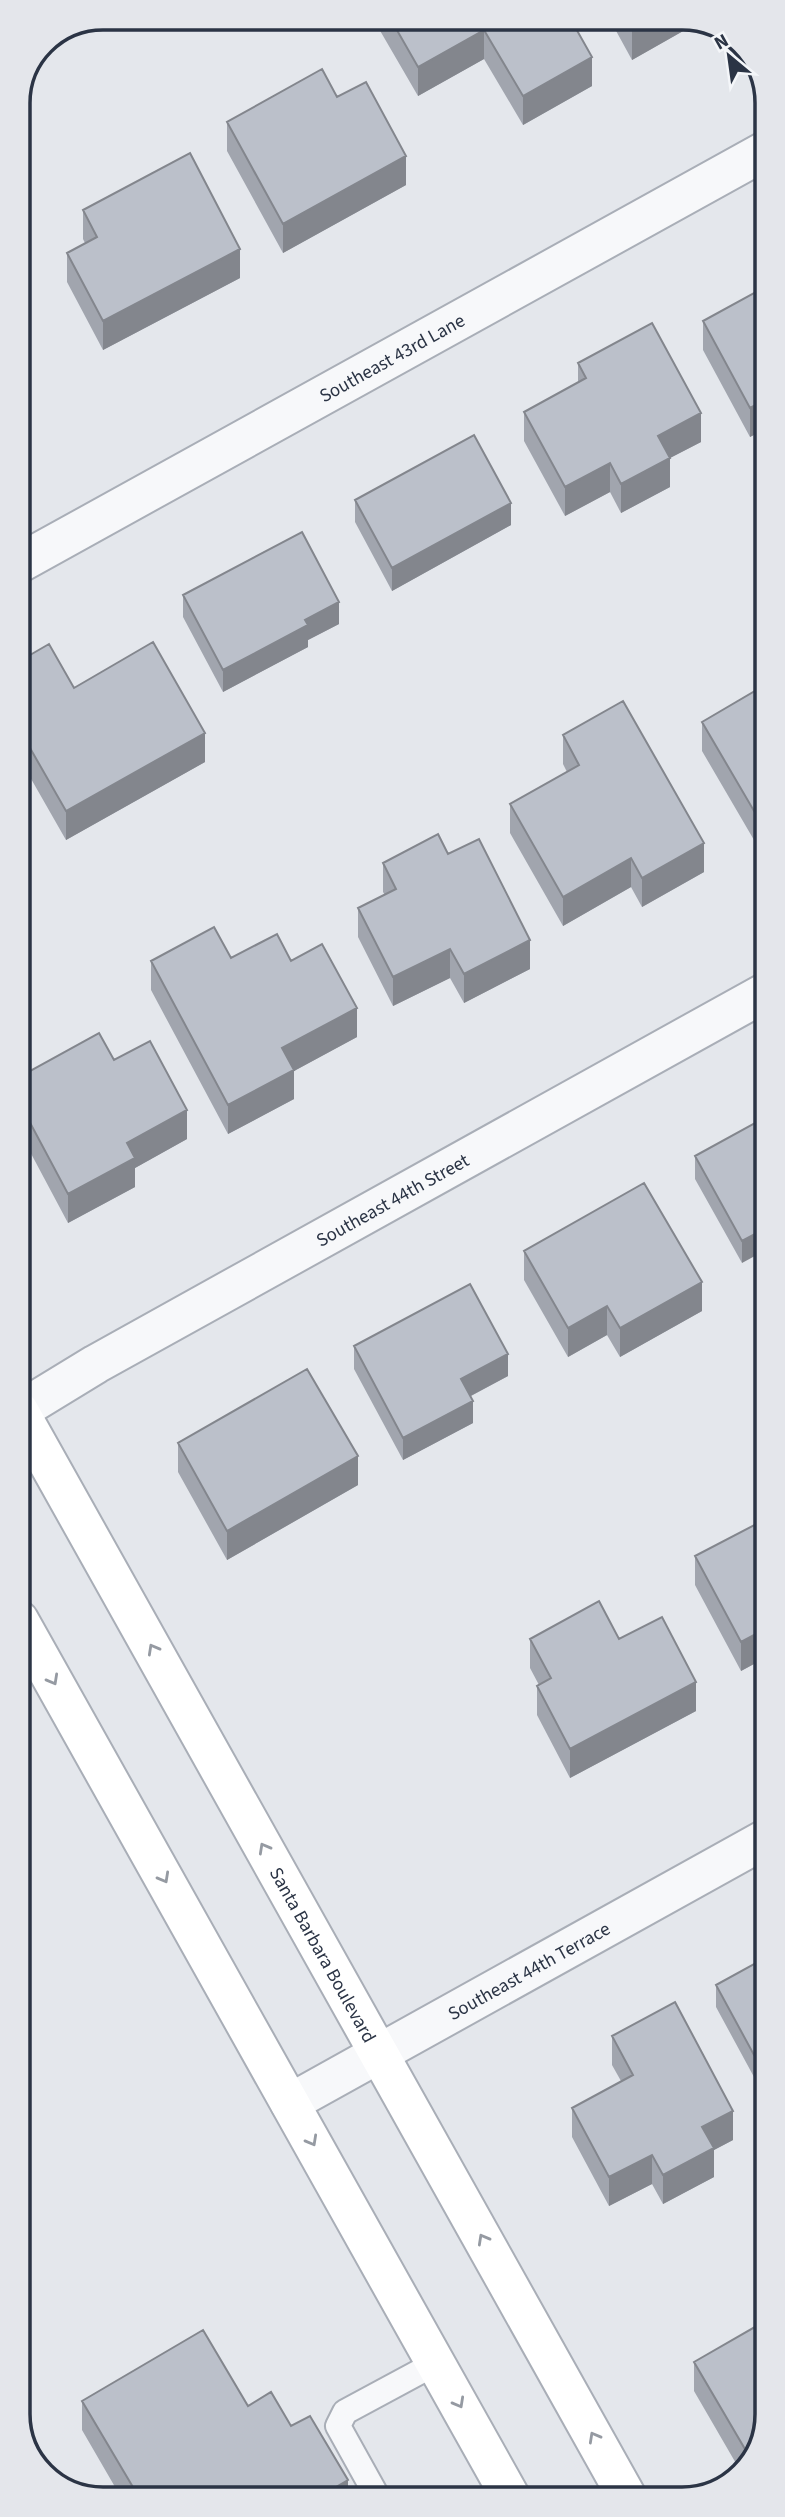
<svg xmlns="http://www.w3.org/2000/svg" width="785" height="2517" font-family="'Source Sans 3',sans-serif">
<style>
.lines{fill:none;stroke-linecap:round;stroke-linejoin:round}
.service-casing{stroke:#a9aeb7;stroke-width:28}
.minor-casing{stroke:#a9aeb7;stroke-width:42}
.secondary-casing{stroke:#a9aeb7;stroke-width:42}
.service{stroke:#f7f8fa;stroke-width:24}
.minor{stroke:#f7f8fa;stroke-width:38}
.secondary{stroke:#fff;stroke-width:38}
.wall{fill:#a1a5ae}
.shaded-wall{fill:#83868d}
.building{fill:#bbc0ca;stroke:#83868d;stroke-width:2}
.oneway{stroke:#959aa2}
.labels{text-anchor:middle;stroke-width:5;stroke-linejoin:round;paint-order:stroke}
.street-label{font-size:19px;fill:#2b3445;stroke:#f4f6f9}
.rim{fill:none;stroke:#2b3445;stroke-width:3.5}
</style>
<rect width="100%" height="100%" fill="#e4e7ec"/>
<g class="lines">
<!-- service casing -->
<g class="service-casing">
<path id="service" d="M 378,2498 L 338,2426 L 345,2412 L 436,2363"/>
</g>
<!-- minor casing -->
<g class="minor-casing">
<g id="minor">
<path id="s1" d="M 18,564 L 765,151"/>
<path id="s2" d="M 19,1411 L 96,1364 L 766,992"/>
<path id="s3" d="M 290,2103 L 767,1838"/>
</g>
</g>
<!-- secondary casing -->
<g class="secondary-casing">
<g id="secondary">
<path id="s4" d="M 19,1411 L 627,2497"/>
<path d="M 19,1620 L 511,2498"/>
</g>
</g>
<!-- service -->
<use href="#service" class="service"/>
<!-- minor -->
<use href="#minor" class="minor"/>
<!-- secondary -->
<use href="#secondary" class="secondary"/>
</g>
<!-- wall -->
<path class="wall" d="M 375,18 L 570,18 L 592,86 L 523,125 L 484,59 L 418,96 L 375,22 Z
M 609,18 L 689,18 L 699,22 L 632,60 Z
M 337,97 L 406,185 L 283,253 L 227,151 L 227,122 Z
M 83,210 L 240,278 L 103,350 L 67,282 L 67,253 L 85,243 L 83,239 Z
M 765,259 L 765,429 L 750,437 L 703,350 L 703,321 L 762,289 L 762,261 Z
M 578,363 L 701,442 L 670,458 L 670,487 L 621,513 L 610,492 L 565,516 L 524,441 L 524,412 L 578,382 Z
M 355,500 L 511,525 L 392,591 L 355,522 Z
M 183,595 L 339,624 L 308,640 L 308,647 L 223,692 L 183,617 Z
M 18,662 L 74,688 L 205,762 L 66,840 L 18,756 Z
M 765,685 L 766,833 L 754,840 L 702,751 L 702,722 Z
M 563,735 L 704,872 L 642,907 L 631,887 L 563,926 L 510,833 L 510,804 L 567,772 L 563,764 Z
M 448,854 L 530,969 L 464,1003 L 450,978 L 393,1006 L 358,937 L 358,908 L 385,895 L 383,892 L 383,863 Z
M 151,961 L 291,961 L 357,1037 L 294,1071 L 294,1099 L 228,1134 L 151,990 Z
M 114,1060 L 187,1139 L 135,1168 L 135,1187 L 68,1223 L 19,1131 L 19,1077 Z
M 766,1117 L 742,1263 L 695,1179 L 695,1156 Z
M 524,1251 L 702,1311 L 620,1357 L 607,1335 L 568,1357 L 524,1280 Z
M 354,1346 L 508,1376 L 471,1396 L 473,1423 L 403,1460 L 354,1369 Z
M 178,1443 L 358,1485 L 227,1560 L 178,1472 Z
M 766,1519 L 767,1657 L 741,1671 L 695,1585 L 695,1556 Z
M 530,1639 L 619,1639 L 696,1711 L 570,1778 L 537,1715 L 537,1686 L 539,1685 L 530,1668 Z
M 767,1957 L 767,2070 L 754,2077 L 716,2007 L 716,1985 Z
M 612,2036 L 733,2140 L 714,2150 L 714,2177 L 663,2204 L 652,2184 L 609,2206 L 572,2137 L 572,2108 L 621,2081 L 612,2065 Z
M 694,2362 L 767,2415 L 750,2467 L 741,2472 L 694,2391 Z
M 82,2401 L 248,2406 L 291,2426 L 348,2498 L 122,2499 L 82,2430 Z"/>
<!-- shaded-wall -->
<path class="shaded-wall" d="M 655,18 L 689,18 L 699,22 L 632,60 L 632,30 Z
M 484,30 L 484,59 L 418,96 L 418,67 Z
M 592,57 L 592,86 L 523,125 L 523,96 Z
M 406,156 L 406,185 L 283,253 L 283,224 Z
M 240,249 L 240,278 L 103,350 L 103,321 Z
M 28,363 L 28,392 L 18,398 L 18,369 Z
M 765,400 L 765,429 L 750,437 L 750,408 Z
M 701,413 L 701,442 L 670,458 L 670,487 L 621,513 L 621,484 L 658,436 Z
M 610,463 L 610,492 L 565,516 L 565,487 Z
M 511,503 L 511,525 L 392,591 L 392,568 Z
M 339,602 L 339,624 L 308,640 L 308,647 L 223,692 L 223,670 L 305,620 Z
M 205,733 L 205,762 L 66,840 L 66,811 Z
M 766,804 L 766,833 L 754,840 L 754,811 Z
M 704,843 L 704,872 L 642,907 L 642,878 Z
M 631,858 L 631,887 L 563,926 L 563,897 Z
M 530,940 L 530,969 L 464,1003 L 464,974 Z
M 450,949 L 450,978 L 393,1006 L 393,977 Z
M 357,1008 L 357,1037 L 294,1071 L 294,1099 L 228,1134 L 228,1105 L 282,1048 Z
M 187,1110 L 187,1139 L 135,1168 L 135,1187 L 68,1223 L 68,1194 L 127,1143 Z
M 766,1228 L 766,1250 L 742,1263 L 742,1241 Z
M 702,1282 L 702,1311 L 620,1357 L 620,1328 Z
M 607,1306 L 607,1335 L 568,1357 L 568,1328 Z
M 508,1354 L 508,1376 L 461,1401 L 461,1379 Z
M 473,1401 L 473,1423 L 403,1460 L 403,1438 Z
M 358,1456 L 358,1485 L 227,1560 L 227,1531 Z
M 767,1628 L 767,1657 L 741,1671 L 741,1642 Z
M 696,1682 L 696,1711 L 570,1778 L 570,1749 Z
M 27,1909 L 27,1938 L 20,1942 L 20,1913 Z
M 767,2048 L 767,2070 L 754,2077 L 754,2055 Z
M 733,2111 L 733,2140 L 714,2150 L 714,2177 L 663,2204 L 663,2175 L 702,2127 Z
M 652,2155 L 652,2184 L 609,2206 L 609,2177 Z
M 348,2480 L 348,2498 L 317,2498 Z"/>
<!-- building -->
<path class="building" d="M 390,18 L 570,18 L 592,57 L 523,96 L 484,30 L 418,67 Z
M 625,18 L 655,18 L 632,30 Z
M 322,69 L 337,97 L 366,82 L 406,156 L 283,224 L 227,122 Z
M 190,153 L 240,249 L 103,321 L 67,253 L 97,237 L 83,210 Z
M 765,287 L 765,400 L 750,408 L 703,321 Z
M 652,323 L 701,413 L 658,436 L 670,458 L 621,484 L 610,463 L 565,487 L 524,412 L 586,378 L 578,363 Z
M 18,346 L 28,363 L 18,369 Z
M 474,435 L 511,503 L 392,568 L 355,500 Z
M 302,532 L 339,602 L 305,620 L 308,625 L 223,670 L 183,595 Z
M 153,642 L 205,733 L 66,811 L 18,727 L 18,662 L 49,644 L 74,688 Z
M 765,685 L 766,804 L 754,811 L 702,722 Z
M 623,701 L 704,843 L 642,878 L 631,858 L 563,897 L 510,804 L 579,765 L 563,735 Z
M 438,834 L 448,854 L 479,839 L 530,940 L 464,974 L 450,949 L 393,977 L 358,908 L 396,889 L 383,863 Z
M 214,927 L 231,958 L 277,934 L 291,961 L 322,944 L 357,1008 L 282,1048 L 294,1070 L 228,1105 L 151,961 Z
M 99,1033 L 114,1060 L 150,1041 L 187,1110 L 127,1143 L 135,1158 L 68,1194 L 19,1102 L 19,1077 Z
M 766,1117 L 766,1228 L 742,1241 L 695,1156 Z
M 644,1183 L 702,1282 L 620,1328 L 607,1306 L 568,1328 L 524,1251 Z
M 470,1284 L 508,1354 L 461,1379 L 473,1401 L 403,1438 L 354,1346 Z
M 307,1369 L 358,1456 L 227,1531 L 178,1443 Z
M 766,1519 L 767,1628 L 741,1642 L 695,1556 Z
M 599,1601 L 619,1639 L 662,1617 L 696,1682 L 570,1749 L 537,1686 L 551,1678 L 530,1639 Z
M 20,1897 L 27,1909 L 20,1913 Z
M 767,1957 L 767,2048 L 754,2055 L 716,1985 Z
M 675,2002 L 733,2111 L 702,2127 L 714,2148 L 663,2175 L 652,2155 L 609,2177 L 572,2108 L 633,2075 L 612,2036 Z
M 767,2320 L 767,2415 L 752,2461 L 694,2362 Z
M 203,2330 L 248,2406 L 271,2392 L 291,2426 L 310,2416 L 348,2480 L 317,2498 L 140,2499 L 82,2401 Z"/>
<!-- one-way arrows -->
<defs><path id="oneway-chevron" d="M-2-3.5L2.5 0L-2 3.5" fill="none" stroke-width="1.6" stroke-linecap="round" stroke-linejoin="round" transform="scale(1.75)"/></defs>
<g class="oneway">
<use href="#oneway-chevron" transform="translate(153 1649) rotate(-119)"/>
<use href="#oneway-chevron" transform="translate(53 1680) rotate(61)"/>
<use href="#oneway-chevron" transform="translate(264 1848) rotate(-119)"/>
<use href="#oneway-chevron" transform="translate(164 1878) rotate(61)"/>
<use href="#oneway-chevron" transform="translate(312 2141) rotate(61)"/>
<use href="#oneway-chevron" transform="translate(483 2239) rotate(-119)"/>
<use href="#oneway-chevron" transform="translate(459 2403) rotate(61)"/>
<use href="#oneway-chevron" transform="translate(594 2437) rotate(-119)"/>
</g>
<g class="labels">
<!-- street labels -->
<g class="street-label">
<text dy="7" stroke="none"><textPath href="#s1" startOffset="427">Southeast 43rd Lane</textPath></text>
<text dy="7" stroke="none"><textPath href="#s2" startOffset="429">Southeast 44th Street</textPath></text>
<text dy="7" stroke="none"><textPath href="#s4" startOffset="623">Santa Barbara Boulevard</textPath></text>
<text dy="7" stroke="none"><textPath href="#s3" startOffset="273">Southeast 44th Terrace</textPath></text>
</g>
</g>
<!-- crop -->
<path d="M0 0H785V2517H0ZM103 30H682A73 73 0 0 1 755 103V2414A73 73 0 0 1 682 2487H103A73 73 0 0 1 30 2414V103A73 73 0 0 1 103 30Z" fill="#e4e6eb" fill-rule="evenodd"/>
<path class="rim" d="M103 30H682A73 73 0 0 1 755 103V2414A73 73 0 0 1 682 2487H103A73 73 0 0 1 30 2414V103A73 73 0 0 1 103 30Z"/>
<!-- north arrow -->
<g transform="translate(729 56) rotate(331)" stroke="#f4f6f9" stroke-width="5" paint-order="stroke">
<path d="M0-5L12 26L0 18L-12 26Z" fill="#2b3445"/>
<text y="-10" font-size="19" font-weight="bold" text-anchor="middle" fill="#2b3445">N</text>
</g>
</svg>
